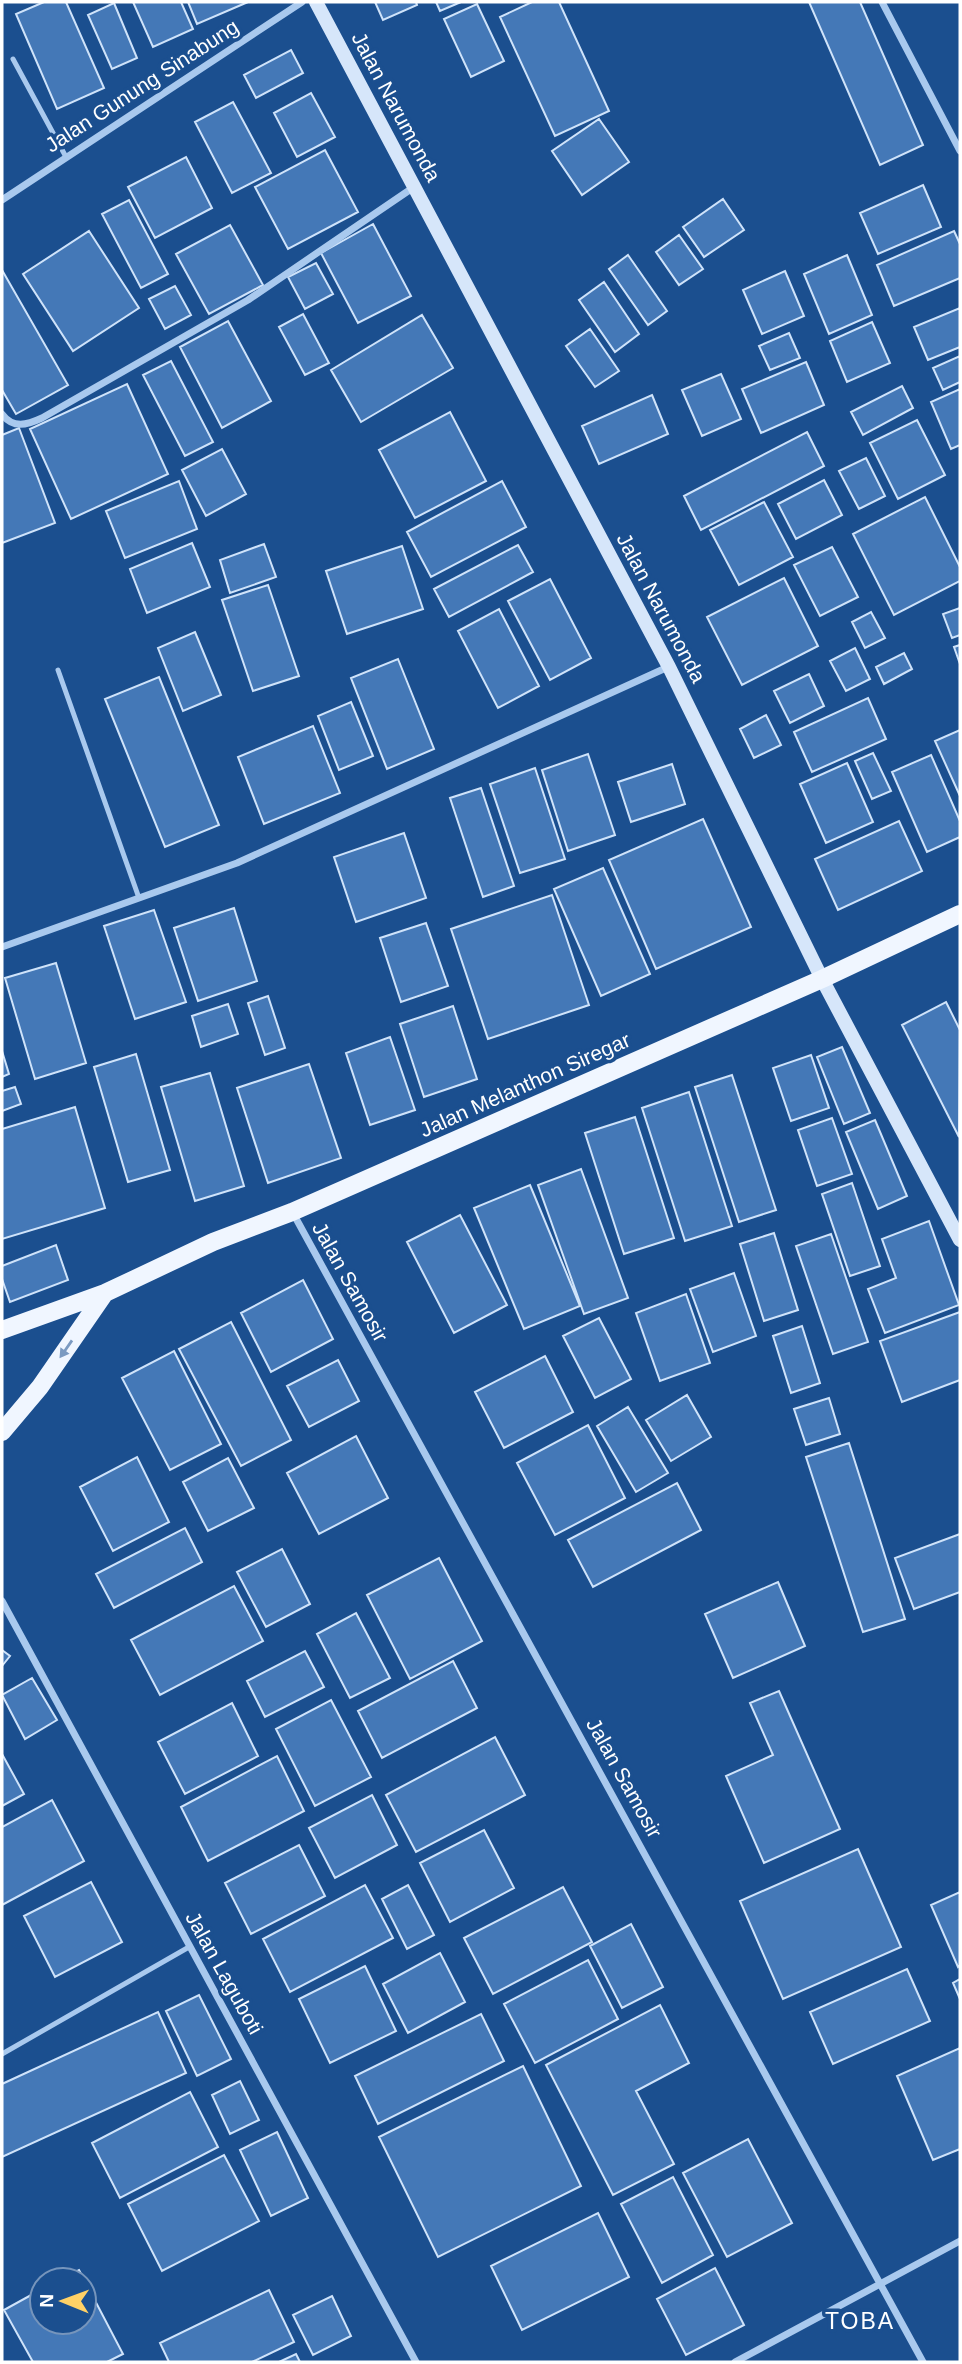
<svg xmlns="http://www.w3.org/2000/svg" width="962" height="2364" font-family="Helvetica,sans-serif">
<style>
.building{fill:#4478b7;stroke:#cfe3fa;stroke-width:2}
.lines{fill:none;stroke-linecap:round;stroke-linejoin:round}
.lane{stroke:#a9c9ee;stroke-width:5}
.street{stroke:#a9c9ee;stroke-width:7}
.secondary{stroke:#d6e6fa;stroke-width:14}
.primary{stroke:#f0f6ff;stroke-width:18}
.oneway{fill:#7b9ac1}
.labels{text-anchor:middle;stroke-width:7;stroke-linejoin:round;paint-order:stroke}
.street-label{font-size:21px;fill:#fff;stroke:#1b4f8f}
.neighbourhood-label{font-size:23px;letter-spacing:2px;fill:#fff;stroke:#1b4f8f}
</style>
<rect width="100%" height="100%" fill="#1b4f8f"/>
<!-- building -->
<path class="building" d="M 44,2 L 66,2 L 104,88 L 57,109 L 16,14 Z
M 133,2 L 181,2 L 193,29 L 153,47 Z
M 188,2 L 248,2 L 197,24 Z
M 375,2 L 416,2 L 417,5 L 383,20 Z
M 436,2 L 461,2 L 440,11 Z
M 532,2 L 559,2 L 609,111 L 555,136 L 500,17 Z
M 809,2 L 860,2 L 923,145 L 880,165 Z
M 114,3 L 137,58 L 112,69 L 88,15 Z
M 477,4 L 504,61 L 471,77 L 444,19 Z
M 291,50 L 303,73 L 256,98 L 244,75 Z
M 311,93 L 335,137 L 297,157 L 274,113 Z
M 233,102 L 271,173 L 232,193 L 195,122 Z
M 599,119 L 629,162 L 582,195 L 552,151 Z
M 325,150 L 358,212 L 288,249 L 255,187 Z
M 186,157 L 212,208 L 155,238 L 128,187 Z
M 923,185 L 941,227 L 878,254 L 860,213 Z
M 723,199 L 744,230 L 704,257 L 683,227 Z
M 129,200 L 168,274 L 141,288 L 102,214 Z
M 373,224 L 411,296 L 358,323 L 321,253 Z
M 230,225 L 263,285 L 209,314 L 176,254 Z
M 89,231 L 139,308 L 73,351 L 23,274 Z
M 954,231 L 960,244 L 960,278 L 894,306 L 877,265 Z
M 679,235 L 703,269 L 679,285 L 656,252 Z
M 628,255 L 667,311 L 648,325 L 609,269 Z
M 847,255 L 872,315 L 829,334 L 804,274 Z
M 316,263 L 333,294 L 305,309 L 288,277 Z
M 2,270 L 68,385 L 16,414 L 2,390 Z
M 785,271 L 804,316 L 762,334 L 743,290 Z
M 604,282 L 639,334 L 615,352 L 579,300 Z
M 175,286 L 191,315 L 165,329 L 149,299 Z
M 960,308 L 960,347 L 928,360 L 914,327 Z
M 303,314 L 329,363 L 305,375 L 279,327 Z
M 422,315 L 453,368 L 361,422 L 331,370 Z
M 228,321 L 271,401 L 222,428 L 180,347 Z
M 872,322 L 890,363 L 847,382 L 830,341 Z
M 590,329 L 619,371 L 595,387 L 566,346 Z
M 789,333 L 800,358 L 770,370 L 759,346 Z
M 960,356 L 960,382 L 943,390 L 933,368 Z
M 171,361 L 213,442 L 185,456 L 143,375 Z
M 806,362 L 824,405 L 761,433 L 742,389 Z
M 721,374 L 741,419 L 702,436 L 682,390 Z
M 127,384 L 168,474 L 71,519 L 30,429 Z
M 902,386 L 913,408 L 863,435 L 851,412 Z
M 960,389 L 960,445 L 951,449 L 931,402 Z
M 652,395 L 668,434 L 599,464 L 582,426 Z
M 450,412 L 486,481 L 415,518 L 379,450 Z
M 917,420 L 945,475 L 898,499 L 870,443 Z
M 19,428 L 55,523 L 2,543 L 2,435 Z
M 807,432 L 824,466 L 701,530 L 684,496 Z
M 222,449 L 246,494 L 206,516 L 182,470 Z
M 866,458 L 885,496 L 859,509 L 839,471 Z
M 824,480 L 842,515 L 796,539 L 778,504 Z
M 179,481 L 197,529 L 125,558 L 106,511 Z
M 502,481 L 526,527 L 431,577 L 407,532 Z
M 925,497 L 960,567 L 960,581 L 894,615 L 853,534 Z
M 764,502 L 793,557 L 739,585 L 710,530 Z
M 192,543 L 210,587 L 147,613 L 130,569 Z
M 264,544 L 276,577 L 230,593 L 220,560 Z
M 518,545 L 533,572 L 449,617 L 434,589 Z
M 402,546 L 423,609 L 347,634 L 326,571 Z
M 832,547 L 858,597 L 820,616 L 794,565 Z
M 784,578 L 818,646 L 742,685 L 707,617 Z
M 550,579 L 591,658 L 550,680 L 508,601 Z
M 268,585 L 299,676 L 253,691 L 222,600 Z
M 960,608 L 960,635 L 952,638 L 943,614 Z
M 499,609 L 539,686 L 498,708 L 458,631 Z
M 871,612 L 885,638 L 865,648 L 852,622 Z
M 195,632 L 221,695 L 183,711 L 158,648 Z
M 960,645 L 960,664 L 954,647 Z
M 855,648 L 870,679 L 846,691 L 830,661 Z
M 904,653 L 912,669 L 884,684 L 876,667 Z
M 398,659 L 434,749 L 387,769 L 351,678 Z
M 809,674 L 824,706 L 790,723 L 774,691 Z
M 159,677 L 219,825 L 165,847 L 105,699 Z
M 868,698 L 886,739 L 812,772 L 794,732 Z
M 351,702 L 373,756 L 339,770 L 318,716 Z
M 766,715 L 781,745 L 754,758 L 740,729 Z
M 313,726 L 340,793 L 264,824 L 238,757 Z
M 960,730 L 960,796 L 935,741 Z
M 873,753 L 891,791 L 872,799 L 855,761 Z
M 588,754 L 615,835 L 568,851 L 542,770 Z
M 931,755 L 960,821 L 960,837 L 927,852 L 892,772 Z
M 847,763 L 873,822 L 826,843 L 800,784 Z
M 672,764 L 685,804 L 631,822 L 618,782 Z
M 535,768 L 565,859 L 520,873 L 490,784 Z
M 481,788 L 514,886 L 483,897 L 450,798 Z
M 703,819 L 751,927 L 656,969 L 609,860 Z
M 899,821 L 922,871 L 838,910 L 815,859 Z
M 404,833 L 426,898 L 356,922 L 334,857 Z
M 603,868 L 650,974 L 601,996 L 554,889 Z
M 552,895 L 589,1005 L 488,1039 L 451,929 Z
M 234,908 L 257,981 L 198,1001 L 174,928 Z
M 154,910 L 186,1002 L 135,1019 L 104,926 Z
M 426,923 L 448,986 L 401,1002 L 380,938 Z
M 56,963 L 86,1063 L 35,1079 L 5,978 Z
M 268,996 L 285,1048 L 265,1055 L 248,1003 Z
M 946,1002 L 960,1030 L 959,1137 L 902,1025 Z
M 228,1004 L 238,1034 L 201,1047 L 192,1016 Z
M 453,1006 L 477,1079 L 424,1097 L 400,1024 Z
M 390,1037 L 415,1110 L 370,1125 L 346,1053 Z
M 842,1047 L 870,1113 L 844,1124 L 817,1057 Z
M 2,1051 L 9,1074 L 2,1077 Z
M 136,1054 L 170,1170 L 128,1182 L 94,1067 Z
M 811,1055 L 829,1108 L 791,1121 L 773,1068 Z
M 309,1064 L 341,1158 L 268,1183 L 237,1088 Z
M 210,1073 L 244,1186 L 195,1201 L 161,1087 Z
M 732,1075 L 776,1210 L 739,1222 L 695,1087 Z
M 15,1087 L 21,1104 L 2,1111 L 2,1091 Z
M 689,1092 L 732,1226 L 685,1241 L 642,1108 Z
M 75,1107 L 105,1208 L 2,1239 L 2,1129 Z
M 635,1117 L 674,1238 L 624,1254 L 585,1133 Z
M 832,1118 L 852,1174 L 817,1186 L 798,1130 Z
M 875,1120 L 907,1196 L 878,1209 L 846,1132 Z
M 581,1169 L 628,1298 L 584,1314 L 538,1185 Z
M 852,1183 L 880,1266 L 850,1276 L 822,1194 Z
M 530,1185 L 580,1306 L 524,1329 L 474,1208 Z
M 460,1215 L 507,1305 L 454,1333 L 407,1242 Z
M 929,1221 L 959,1305 L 885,1333 L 868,1289 L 896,1278 L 882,1239 Z
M 774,1233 L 798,1310 L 764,1321 L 740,1244 Z
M 831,1234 L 868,1342 L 833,1354 L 796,1246 Z
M 56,1245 L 68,1280 L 10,1302 L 2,1279 L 2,1266 Z
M 734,1273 L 756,1336 L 713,1352 L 690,1289 Z
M 303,1280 L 333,1339 L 271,1372 L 241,1313 Z
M 686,1294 L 710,1363 L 660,1381 L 636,1313 Z
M 960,1312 L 960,1380 L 902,1402 L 880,1341 Z
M 599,1318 L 631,1379 L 595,1398 L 563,1336 Z
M 231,1322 L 291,1440 L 241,1466 L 179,1349 Z
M 802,1326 L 820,1383 L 791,1393 L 773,1336 Z
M 174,1351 L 221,1444 L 170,1470 L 122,1378 Z
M 545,1356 L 573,1412 L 504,1448 L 475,1392 Z
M 338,1360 L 359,1401 L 309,1427 L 287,1386 Z
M 687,1395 L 711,1437 L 671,1461 L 646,1420 Z
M 829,1398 L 840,1434 L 806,1445 L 794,1409 Z
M 628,1407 L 668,1473 L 636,1492 L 597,1426 Z
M 588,1425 L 625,1498 L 555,1535 L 517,1463 Z
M 356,1436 L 388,1498 L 319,1534 L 287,1473 Z
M 849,1443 L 905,1619 L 863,1632 L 806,1457 Z
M 137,1457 L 169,1522 L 113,1551 L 80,1487 Z
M 228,1458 L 254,1508 L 208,1531 L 183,1482 Z
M 677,1483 L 701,1530 L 593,1587 L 568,1540 Z
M 185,1528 L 202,1562 L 114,1608 L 96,1574 Z
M 960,1534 L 960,1592 L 914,1609 L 895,1558 Z
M 282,1549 L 310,1604 L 266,1627 L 237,1572 Z
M 439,1558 L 482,1641 L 410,1679 L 367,1595 Z
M 778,1582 L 805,1646 L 733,1678 L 705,1614 Z
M 234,1586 L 263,1641 L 160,1695 L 131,1640 Z
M 356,1613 L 390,1678 L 350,1698 L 317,1634 Z
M 2,1650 L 10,1656 L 2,1666 Z
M 305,1651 L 324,1687 L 265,1717 L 247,1681 Z
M 453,1661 L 477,1708 L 382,1758 L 358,1711 Z
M 32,1678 L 57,1720 L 25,1739 L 2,1695 Z
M 779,1691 L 840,1829 L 764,1863 L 726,1776 L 773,1755 L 750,1703 Z
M 331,1700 L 371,1777 L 315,1806 L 276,1729 Z
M 232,1703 L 258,1756 L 185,1794 L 158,1742 Z
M 495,1737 L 525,1795 L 416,1852 L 386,1795 Z
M 2,1754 L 24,1794 L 2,1806 Z
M 277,1756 L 304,1811 L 208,1861 L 181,1807 Z
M 372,1795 L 397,1845 L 335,1878 L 309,1828 Z
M 52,1800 L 84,1861 L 2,1905 L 2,1827 Z
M 484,1830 L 514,1888 L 450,1922 L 420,1863 Z
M 299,1845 L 325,1896 L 251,1934 L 225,1883 Z
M 858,1849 L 901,1947 L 783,1999 L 740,1901 Z
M 91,1882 L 122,1942 L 55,1977 L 24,1916 Z
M 365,1885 L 393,1938 L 290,1992 L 263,1939 Z
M 408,1885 L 434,1935 L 407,1949 L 382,1899 Z
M 563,1887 L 592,1942 L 493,1994 L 464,1938 Z
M 960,1892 L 960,1965 L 958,1967 L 931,1905 Z
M 631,1924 L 663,1987 L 622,2008 L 590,1946 Z
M 440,1953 L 465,2002 L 408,2033 L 383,1984 Z
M 588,1960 L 618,2019 L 535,2063 L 504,2004 Z
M 365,1966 L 396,2031 L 330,2063 L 299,1999 Z
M 907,1969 L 930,2021 L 833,2064 L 810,2012 Z
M 960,1979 L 960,1999 L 953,1983 Z
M 199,1995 L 231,2059 L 197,2076 L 166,2011 Z
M 660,2005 L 689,2063 L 636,2091 L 674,2164 L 613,2195 L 546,2065 Z
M 158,2012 L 186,2073 L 2,2157 L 2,2084 Z
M 481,2014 L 504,2061 L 378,2124 L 355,2076 Z
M 960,2048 L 960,2149 L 933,2160 L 897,2076 Z
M 523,2066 L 581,2186 L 438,2257 L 379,2137 Z
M 240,2081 L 259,2120 L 230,2134 L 212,2095 Z
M 190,2092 L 218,2147 L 120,2198 L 92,2143 Z
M 277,2132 L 308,2198 L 271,2216 L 240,2150 Z
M 748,2139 L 792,2223 L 727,2257 L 683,2173 Z
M 224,2155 L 259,2221 L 162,2271 L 128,2204 Z
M 673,2177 L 713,2255 L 662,2283 L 621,2204 Z
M 598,2213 L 629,2277 L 522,2330 L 491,2266 Z
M 715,2268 L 744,2325 L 686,2355 L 657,2299 Z
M 79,2270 L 123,2354 L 107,2362 L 33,2362 L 4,2310 L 42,2289 L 42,2322 L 84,2322 L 84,2280 L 60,2280 Z
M 269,2290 L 294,2342 L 252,2362 L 169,2362 L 160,2343 Z
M 332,2296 L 351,2336 L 313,2355 L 293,2315 Z
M 296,2354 L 300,2362 L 279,2362 Z"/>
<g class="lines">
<!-- lane -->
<path class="lane" d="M 13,59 L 66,157
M 58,670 L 139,898
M 2,2054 L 189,1947"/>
<!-- street -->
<path class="street" d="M 882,2 L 960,151
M 2,200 L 302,2
M 2,414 C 13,429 27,425 42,418 L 248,300 L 414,187
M 2,947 L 237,863 L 668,667
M 293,1213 L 923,2362
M 2,1601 L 416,2362
M 735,2362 L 960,2241"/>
<!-- secondary -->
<path class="secondary" d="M 316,2 L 669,667 L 822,979 L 960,1240"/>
<!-- primary -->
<path class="primary" d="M 2,1330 L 105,1293 L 213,1242 L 292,1212 L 822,979 L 960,914
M 2,1432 L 40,1387 L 105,1293"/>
</g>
<!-- one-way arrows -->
<defs><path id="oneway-solid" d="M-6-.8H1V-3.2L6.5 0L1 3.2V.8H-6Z" transform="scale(1.75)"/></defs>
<use class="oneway" href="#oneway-solid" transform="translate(66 1349) rotate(125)"/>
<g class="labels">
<!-- street labels -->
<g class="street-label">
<text transform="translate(142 86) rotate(-33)" y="7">Jalan Gunung Sinabung</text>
<text transform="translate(396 107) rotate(62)" y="7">Jalan Narumonda</text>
<text transform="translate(661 608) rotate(62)" y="7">Jalan Narumonda</text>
<text transform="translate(525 1085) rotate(-24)" y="7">Jalan Melanthon Siregar</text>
<text transform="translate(350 1282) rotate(61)" y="7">Jalan Samosir</text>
<text transform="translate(624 1778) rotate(61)" y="7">Jalan Samosir</text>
<text transform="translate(224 1973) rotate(61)" y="7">Jalan Laguboti</text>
</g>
<!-- neighbourhood labels -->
<g class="neighbourhood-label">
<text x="860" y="2329">TOBA</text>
</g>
</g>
<!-- border -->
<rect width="962" height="2364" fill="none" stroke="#ffffff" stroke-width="7"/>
<!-- north arrow -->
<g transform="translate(63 2301) rotate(271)"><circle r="33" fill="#1b4f8f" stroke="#7695bc" stroke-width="2"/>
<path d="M0-5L12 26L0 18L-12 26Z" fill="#ffd166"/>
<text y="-10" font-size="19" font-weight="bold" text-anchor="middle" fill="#ffffff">N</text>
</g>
</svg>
